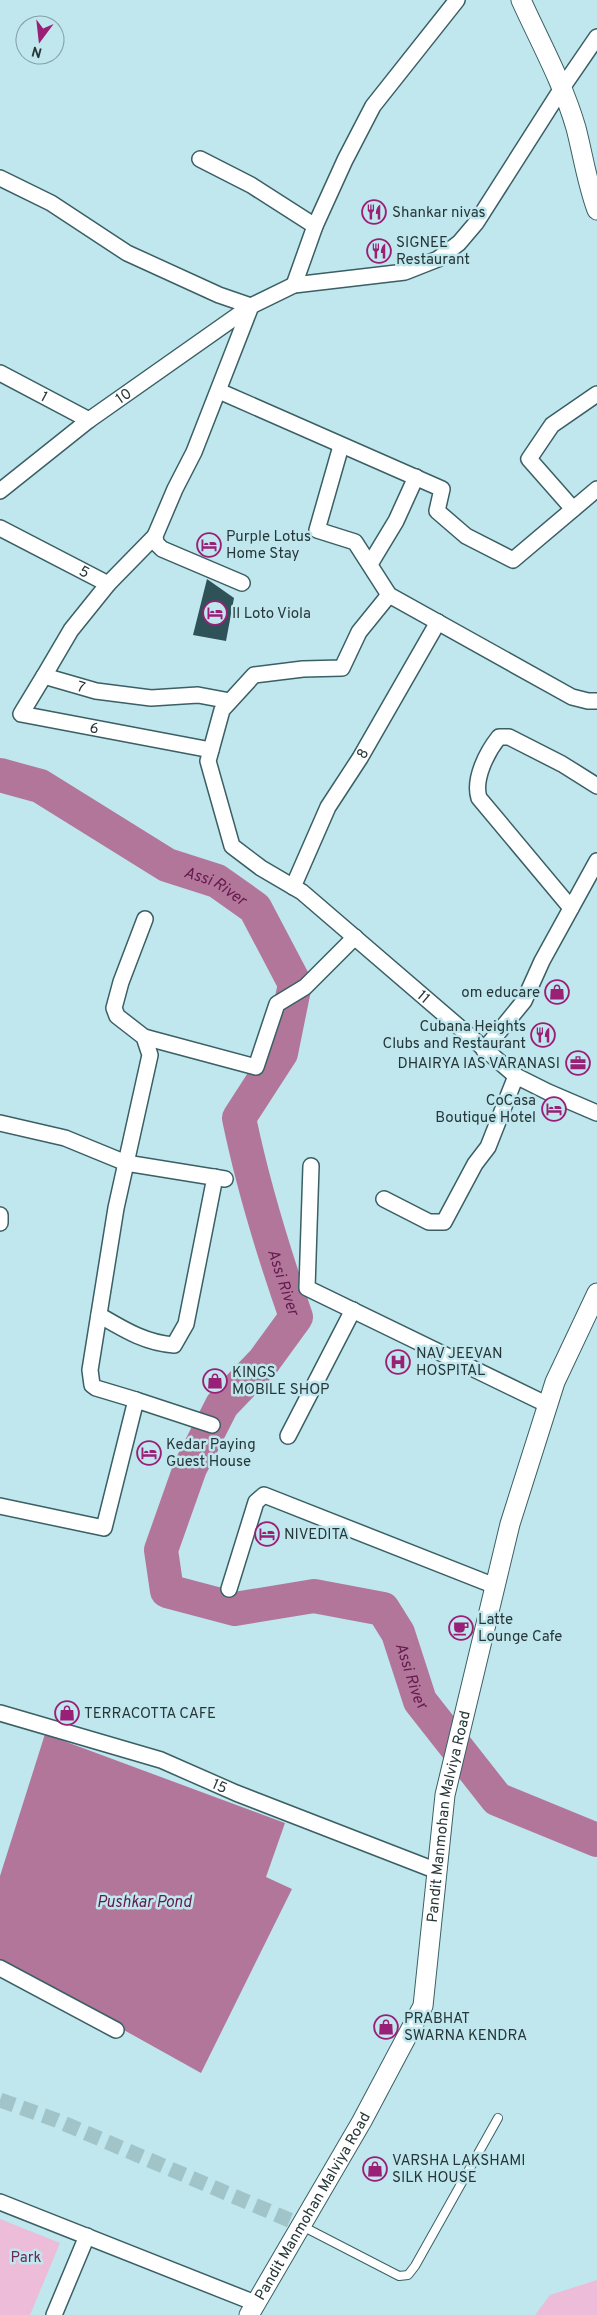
<svg xmlns="http://www.w3.org/2000/svg" width="597" height="2315" font-family="Overpass,sans-serif">
<style>
.green{fill:#ecbcd8}
.water{fill:#b3769b}
.lines{fill:none;stroke-linecap:round;stroke-linejoin:round}
.river{stroke:#b3769b;stroke-width:34}
.building{fill:#2e5258}
.minor-tunnel{stroke:#a1c4c9;stroke-width:15;stroke-dasharray:15 8;stroke-linecap:butt}
.service-casing{stroke:#3a5f64;stroke-width:10}
.minor-casing{stroke:#3a5f64;stroke-width:18}
.tertiary-casing{stroke:#3a5f64;stroke-width:21}
.service{stroke:#fff;stroke-width:8}
.minor{stroke:#fff;stroke-width:15}
.tertiary{stroke:#fff;stroke-width:19}
.labels{text-anchor:middle;stroke-width:5;stroke-linejoin:round;paint-order:stroke}
.poi-label{font-size:15px;fill:#273739;stroke:#bfe7ed;text-anchor:start}
.street-label{font-size:15px;fill:#273739;stroke:#bfe7ed}
.park-label{font-size:15px;fill:#712658;stroke:#bfe7ed}
.water-label{font-size:16px;font-style:italic;fill:#641a4d;stroke:#bfe7ed}
</style>
<rect width="100%" height="100%" fill="#bfe7ed"/>
<!-- green -->
<path class="green" d="M 0,2219 L 60,2243 L 30,2315 L 0,2315 Z
M 597,2280 L 597,2315 L 535,2315 L 550,2295 Z"/>
<!-- water -->
<path class="water" d="M 45,1734 L 285,1823 L 266,1877 L 292,1889 L 201,2073 L 0,1961 L 0,1876 Z"/>
<g class="lines">
<!-- river -->
<path class="river" id="s1" d="M 0,775 L 40,786 L 167,865 L 217,881 L 255,908 L 295,984 L 281,1053 L 239,1118 C 253,1186 273,1251 296,1317 L 264,1361 L 222,1405 L 190,1468 L 161,1550 L 167,1591 L 235,1609 L 314,1596 L 383,1609 L 398,1633 L 420,1701 L 497,1799 L 597,1840"/>
</g>
<!-- building -->
<path class="building" d="M 207,579 L 234,598 L 226,641 L 193,635 Z"/>
<g class="lines">
<!-- minor-tunnel -->
<path class="minor-tunnel" d="M 0,2100 L 56,2120 L 301,2225"/>
<!-- service casing -->
<g class="service-casing">
<path id="service" d="M 302,2226 L 399,2276 L 408,2275 L 415,2266 L 498,2118"/>
</g>
<!-- minor casing -->
<g class="minor-casing">
<g id="minor">
<path d="M 200,159 L 251,185 L 315,226"/>
<path d="M 0,178 L 51,203 L 127,253 L 219,295 L 251,306"/>
<path d="M 294,285 L 315,226 L 345,160 L 373,106 L 457,0"/>
<path id="s2" d="M 0,373 L 89,420"/>
<path d="M 219,391 L 442,489 L 437,511 L 466,536 L 513,560 L 597,489"/>
<path d="M 341,446 L 317,530 L 355,542 L 389,595 L 572,697 L 588,701 L 597,701"/>
<path id="s3" d="M 0,491 L 89,420 L 251,306"/>
<path d="M 573,509 L 529,459 L 552,425 L 597,394"/>
<path id="s4" d="M 0,528 L 108,584 L 155,536"/>
<path d="M 370,564 L 396,521 L 416,477"/>
<path d="M 242,583 L 162,549 L 156,543 L 155,536 L 175,489 L 194,452 L 251,306 L 294,285 L 405,272 L 438,259 L 459,243 L 476,223 L 562,88 L 597,37"/>
<path id="s5" d="M 108,584 L 71,630 L 44,676 L 96,691 L 151,698 L 198,695 L 230,701"/>
<path id="s6" d="M 389,595 L 359,632 L 342,668 L 303,669 L 254,675 L 222,710 L 208,761 L 232,846 L 261,868 L 302,892 L 516,1076 L 548,1092 L 597,1113"/>
<path id="s7" d="M 44,676 L 21,714 L 211,750"/>
<path id="s8" d="M 293,887 L 328,807 L 360,758 L 438,622"/>
<path d="M 571,908 L 479,798 C 473,779 487,752 499,737 L 509,737 L 562,764 L 597,786"/>
<path d="M 144,1037 L 256,1067 L 277,1004 L 305,987 L 355,937"/>
<path d="M 484,1050 L 524,1001 L 542,961 L 597,861"/>
<path d="M 0,1123 L 65,1138 L 126,1163 L 150,1055 L 144,1037 L 117,1016 L 114,1008 L 121,982 L 145,919"/>
<path d="M 311,1166 L 307,1288 L 548,1405"/>
<path d="M 384,1199 L 429,1222 L 444,1222 L 475,1164 L 488,1147 L 516,1076"/>
<path d="M 0,1223 L 0,1215"/>
<path d="M 99,1315 C 123,1329 145,1343 174,1345 L 186,1324 L 215,1177"/>
<path d="M 136,1400 L 96,1388 L 92,1385 L 90,1370 L 116,1208 L 126,1163 L 225,1179"/>
<path d="M 288,1436 L 353,1310"/>
<path d="M 0,1506 L 104,1528 L 136,1400 L 212,1425"/>
<path d="M 229,1589 L 256,1502 L 264,1495 L 495,1586"/>
<path id="s9" d="M 0,1713 L 161,1760 L 236,1793 L 437,1871"/>
<path d="M 0,1968 L 116,2030"/>
<path d="M 0,2202 L 255,2303"/>
<path d="M 54,2315 L 87,2236"/>
</g>
</g>
<!-- tertiary casing -->
<g class="tertiary-casing">
<g id="tertiary">
<path d="M 521,0 C 540,42 563,83 576,128 C 583,155 587,183 597,210"/>
<path id="s10" d="M 249,2315 L 362,2121 L 423,2006 L 445,1795 L 510,1524 L 555,1382 L 597,1293"/>
</g>
</g>
<!-- service -->
<use href="#service" class="service"/>
<!-- minor -->
<use href="#minor" class="minor"/>
<!-- tertiary -->
<use href="#tertiary" class="tertiary"/>
</g>
<!-- icons -->
<defs>
<g id="restaurant-ring" transform="scale(1.25)"><circle r="9.5" fill="#bfe7ed" stroke="#9a1f76" stroke-width="1.5"/><path d="M-5-6h1v4h1v-4h1v4h1v-4h1v5L-1.5 .5V6h-2V.5L-5-1ZM5-6V6H3V1.5H1.5Q1.5-4 5-6Z" fill="#9a1f76"/></g>
<g id="hotel-ring" transform="scale(1.25)"><circle r="9.5" fill="#bfe7ed" stroke="#9a1f76" stroke-width="1.5"/><path d="M-6-4.5h1.5V1H6V5H4.5V3h-9V5H-6ZM-4 0a1.8 1.8 0 1 1 3.6 0ZM.5 0V-2.5h3Q6-2.5 6 0Z" fill="#9a1f76"/></g>
<g id="shop-ring" transform="scale(1.25)"><circle r="9.5" fill="#bfe7ed" stroke="#9a1f76" stroke-width="1.5"/><path d="M-5-2.5h2.3a2.7 3.5 0 0 1 5.4 0H5L5.5 6h-11ZM-1.5-2.5h3a1.5 2.3 0 0 0-3 0Z" fill="#9a1f76"/></g>
<g id="office-ring" transform="scale(1.25)"><circle r="9.5" fill="#bfe7ed" stroke="#9a1f76" stroke-width="1.5"/><path d="M-6-3h4V-5.5h4V-3h4V5H-6ZM-1-4.5V-3h2v-1.5ZM-6 0V1H6V0Z" fill="#9a1f76"/></g>
<g id="hospital-ring" transform="scale(1.25)"><circle r="9.5" fill="#bfe7ed" stroke="#9a1f76" stroke-width="1.5"/><path d="M-5-5h3v3.5h4V-5h3V5h-3V1.5h-4V5h-3Z" fill="#9a1f76"/></g>
<g id="cafe-ring" transform="scale(1.25)"><circle r="9.5" fill="#bfe7ed" stroke="#9a1f76" stroke-width="1.5"/><path d="M-5.5-4.5H6V0H3Q3 3.5 0 3.5H-2.5Q-5.5 3.5-5.5 0ZM3-3.2v2h1.7v-2ZM-6 4.5H4V6H-6Z" fill="#9a1f76"/></g>
</defs>
<g fill-rule="evenodd">
<use href="#restaurant-ring" x="374" y="212"/>
<use href="#restaurant-ring" x="379" y="251"/>
<use href="#hotel-ring" x="209" y="545"/>
<use href="#hotel-ring" x="215" y="613"/>
<use href="#shop-ring" x="557" y="992"/>
<use href="#restaurant-ring" x="543" y="1035"/>
<use href="#office-ring" x="578" y="1063"/>
<use href="#hotel-ring" x="554" y="1109"/>
<use href="#hospital-ring" x="398" y="1362"/>
<use href="#shop-ring" x="215" y="1381"/>
<use href="#hotel-ring" x="149" y="1453"/>
<use href="#hotel-ring" x="267" y="1534"/>
<use href="#cafe-ring" x="461" y="1628"/>
<use href="#shop-ring" x="67" y="1713"/>
<use href="#shop-ring" x="386" y="2027"/>
<use href="#shop-ring" x="375" y="2169"/>
</g>
<g class="labels">
<!-- poi labels -->
<g class="poi-label">
<text x="392" y="217">Shankar nivas</text>
<text x="396" y="247">SIGNEE<tspan x="396" dy="17">Restaurant</tspan></text>
<text x="226" y="541">Purple Lotus<tspan x="226" dy="17">Home Stay</tspan></text>
<text x="232" y="618">Il Loto Viola</text>
<text x="540" y="997" text-anchor="end">om educare</text>
<text x="526" y="1031" text-anchor="end">Cubana Heights<tspan x="526" dy="17">Clubs and Restaurant</tspan></text>
<text x="560" y="1068" text-anchor="end">DHAIRYA IAS VARANASI</text>
<text x="536" y="1105" text-anchor="end">CoCasa<tspan x="536" dy="17">Boutique Hotel</tspan></text>
<text x="416" y="1358">NAV JEEVAN<tspan x="416" dy="17">HOSPITAL</tspan></text>
<text x="232" y="1377">KINGS<tspan x="232" dy="17">MOBILE SHOP</tspan></text>
<text x="166" y="1449">Kedar Paying<tspan x="166" dy="17">Guest House</tspan></text>
<text x="284" y="1539">NIVEDITA</text>
<text x="478" y="1624">Latte<tspan x="478" dy="17">Lounge Cafe</tspan></text>
<text x="84" y="1718">TERRACOTTA CAFE</text>
<text x="404" y="2023">PRABHAT<tspan x="404" dy="17">SWARNA KENDRA</tspan></text>
<text x="392" y="2165">VARSHA LAKSHAMI<tspan x="392" dy="17">SILK HOUSE</tspan></text>
</g>
<!-- street labels -->
<g class="street-label">
<text dy="5" stroke="none"><textPath href="#s3" startOffset="156">10</textPath></text>
<text dy="5" stroke="none"><textPath href="#s2" startOffset="50">1</textPath></text>
<text dy="5" stroke="none"><textPath href="#s4" startOffset="95">5</textPath></text>
<text dy="5" stroke="none"><textPath href="#s5" startOffset="151">7</textPath></text>
<text dy="5" stroke="none"><textPath href="#s7" startOffset="119">6</textPath></text>
<text dy="5" stroke="none"><textPath href="#s8" startOffset="151">8</textPath></text>
<text dy="5" stroke="none"><textPath href="#s6" startOffset="609">11</textPath></text>
<text dy="5" stroke="none"><textPath href="#s9" startOffset="232">15</textPath></text>
<text dy="5" stroke="none"><textPath href="#s10" startOffset="546">Pandit Manmohan Malviya Road</textPath></text>
<text dy="5" stroke="none"><textPath href="#s10" startOffset="126">Pandit Manmohan Malviya Road</textPath></text>
</g>
<!-- park labels -->
<g class="park-label">
<text x="26" y="2262">Park</text>
</g>
<!-- water labels -->
<g class="water-label">
<text dy="6" stroke="none"><textPath href="#s1" startOffset="244">Assi River</textPath></text>
<text dy="6" stroke="none"><textPath href="#s1" startOffset="694">Assi River</textPath></text>
<text dy="6" stroke="none"><textPath href="#s1" startOffset="1339">Assi River</textPath></text>
<text x="144" y="1907">Pushkar Pond</text>
</g>
</g>
<!-- north arrow -->
<g transform="translate(40 40) rotate(195)"><circle r="24" fill="#bfe7ed" stroke="#82a1a5"/>
<path d="M0-4L9 19L0 12L-9 19Z" fill="#9a1f76"/>
<text y="-8" font-size="14" font-weight="bold" text-anchor="middle" fill="#273739">N</text>
</g>
</svg>
